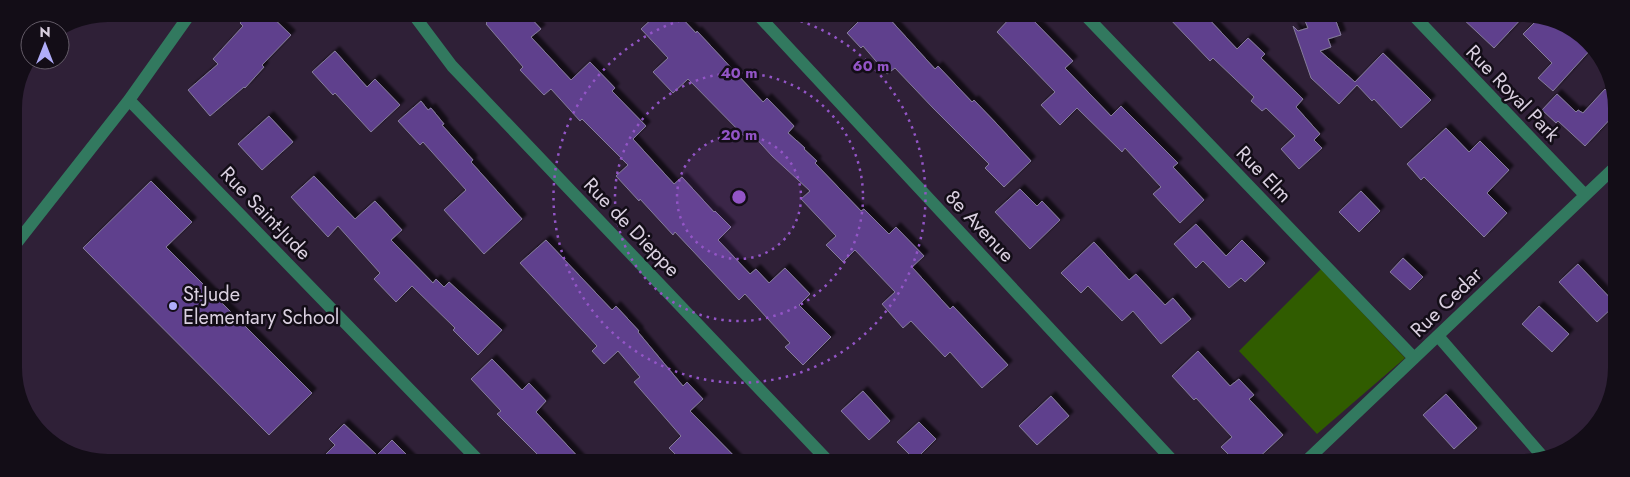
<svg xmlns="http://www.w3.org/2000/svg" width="1630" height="477" font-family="Jost,sans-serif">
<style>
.forest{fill:#305c00}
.building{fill:#5e408d;stroke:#857c9a;filter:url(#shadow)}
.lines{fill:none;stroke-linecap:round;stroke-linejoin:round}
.minor{stroke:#32795f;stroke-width:12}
.ring{fill:none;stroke:#9355c7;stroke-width:2.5;stroke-dasharray:2.5 5}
.poi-dot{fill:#b0adfa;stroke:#130d17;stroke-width:2}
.labels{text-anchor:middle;stroke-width:5;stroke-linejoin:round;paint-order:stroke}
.street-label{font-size:20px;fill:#dad0e0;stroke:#130d17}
.poi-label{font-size:20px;fill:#dad0e0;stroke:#130d17;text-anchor:start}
.centre{fill:#9355c7;stroke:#130d17;stroke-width:2.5}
.ring-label{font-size:15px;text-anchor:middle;font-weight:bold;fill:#9355c7;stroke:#130d17;stroke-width:5;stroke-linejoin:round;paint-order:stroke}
</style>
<defs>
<filter id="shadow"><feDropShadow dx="4.5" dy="-4.5" stdDeviation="1" flood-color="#0009"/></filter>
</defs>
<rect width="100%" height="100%" fill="#2f2037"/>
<!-- forest -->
<path class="forest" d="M 1321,269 L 1405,358 L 1317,434 L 1239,351 Z"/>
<!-- building -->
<path class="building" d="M 248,14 L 269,14 L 291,35 L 262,65 L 264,67 L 245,88 L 244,87 L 210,116 L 188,90 L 218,64 L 213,59 L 243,26 L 240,23 Z
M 480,15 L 528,15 L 541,29 L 531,37 L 571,80 L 590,62 L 615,88 L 612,91 L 646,126 L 633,139 L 674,184 L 682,177 L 714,212 L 715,211 L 731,227 L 718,240 L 750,274 L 756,269 L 769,283 L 785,268 L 810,294 L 799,305 L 831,337 L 803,365 L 785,347 L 790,343 L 745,294 L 739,300 L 675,232 L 673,235 L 640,199 L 639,201 L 616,176 L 628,165 L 582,119 L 580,121 L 551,89 L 544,95 L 520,70 L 523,67 L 486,24 L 487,23 Z
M 656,15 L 679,15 L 696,33 L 697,31 L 763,102 L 767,98 L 794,126 L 788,133 L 805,148 L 804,149 L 817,161 L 815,163 L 861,211 L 864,209 L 889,234 L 896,227 L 924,256 L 912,267 L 950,309 L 953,306 L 1008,365 L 982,388 L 950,352 L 945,357 L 911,321 L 903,328 L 882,304 L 895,292 L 855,250 L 843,262 L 826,245 L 836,236 L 801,199 L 810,191 L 772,156 L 753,135 L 748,140 L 688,79 L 673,93 L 653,72 L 668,58 L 641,29 Z
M 865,15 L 886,15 L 935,69 L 938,66 L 972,102 L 974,100 L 996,123 L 1031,161 L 1004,187 L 985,168 L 989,164 L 933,108 L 895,68 L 887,74 L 863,46 L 861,48 L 847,33 Z
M 1012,16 L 1029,16 L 1073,61 L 1065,68 L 1111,116 L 1121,106 L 1178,163 L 1173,167 L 1204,200 L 1180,223 L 1153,194 L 1161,187 L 1125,148 L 1122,152 L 1077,108 L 1060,125 L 1041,105 L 1055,92 L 997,32 Z
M 1167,16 L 1206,16 L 1237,49 L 1248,38 L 1265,54 L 1261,58 L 1303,99 L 1296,107 L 1320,134 L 1314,140 L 1322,148 L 1299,169 L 1281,149 L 1295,136 L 1266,108 L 1262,111 L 1251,101 L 1254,97 L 1213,58 L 1210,61 Z
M 1303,16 L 1334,16 L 1341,35 L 1328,39 L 1331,47 L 1320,51 L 1355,82 L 1383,53 L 1431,100 L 1401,128 L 1374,99 L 1372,101 L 1357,85 L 1339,104 L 1311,78 L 1293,26 L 1298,31 L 1308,28 Z
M 1461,17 L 1523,17 L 1494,48 Z
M 1540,17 L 1545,17 L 1589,42 L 1592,48 L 1553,91 L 1538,78 L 1552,63 L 1523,34 Z
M 335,51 L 367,87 L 375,79 L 400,105 L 371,132 L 335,93 L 333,95 L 312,72 Z
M 1605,89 L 1614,98 L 1614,115 L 1585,146 L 1558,121 L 1556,123 L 1542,110 L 1557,94 L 1576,112 L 1578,110 L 1583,113 Z
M 421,101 L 428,110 L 431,108 L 444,124 L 442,125 L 473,160 L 471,162 L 522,219 L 484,254 L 444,210 L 466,190 L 423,142 L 420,145 L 398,121 Z
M 269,116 L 293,142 L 262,170 L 238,144 Z
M 1446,128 L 1469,152 L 1480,141 L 1509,170 L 1487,193 L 1507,213 L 1484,237 L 1424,177 L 1421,180 L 1407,164 Z
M 314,176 L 355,219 L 375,201 L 402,230 L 391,240 L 433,283 L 436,279 L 444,287 L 449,282 L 502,330 L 478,355 L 453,330 L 455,328 L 412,286 L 396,302 L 374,279 L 380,273 L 338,226 L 328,237 L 291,197 Z
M 151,181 L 192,222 L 166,247 L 312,393 L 269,435 L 83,248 Z
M 1020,189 L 1037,206 L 1042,201 L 1060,220 L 1030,249 L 995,212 Z
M 1361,191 L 1380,211 L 1359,232 L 1339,212 Z
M 1196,224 L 1226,256 L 1242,240 L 1265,263 L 1245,282 L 1241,278 L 1229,288 L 1203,261 L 1196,268 L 1174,244 Z
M 546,240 L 612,310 L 616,306 L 639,331 L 638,332 L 683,386 L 687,382 L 703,399 L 690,411 L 739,461 L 682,461 L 669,448 L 681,436 L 634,382 L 640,377 L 618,351 L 604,364 L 592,351 L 597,346 L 520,263 Z
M 1094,242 L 1129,280 L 1136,274 L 1165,305 L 1173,298 L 1191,319 L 1161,344 L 1133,311 L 1122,321 L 1088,286 L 1081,293 L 1061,273 Z
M 1403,258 L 1423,277 L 1410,290 L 1390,272 Z
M 1578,264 L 1614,302 L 1613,307 L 1597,322 L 1559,282 Z
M 1539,306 L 1569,334 L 1552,352 L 1522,324 Z
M 1198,351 L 1230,386 L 1239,379 L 1254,395 L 1249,399 L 1283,435 L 1254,462 L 1236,462 L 1221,447 L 1232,437 L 1196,398 L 1194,400 L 1172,376 Z
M 492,359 L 522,390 L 529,383 L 546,401 L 536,412 L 582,461 L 544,461 L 497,414 L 501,411 L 471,379 Z
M 863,391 L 890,421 L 869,440 L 841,411 Z
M 1446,394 L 1477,428 L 1454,449 L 1423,415 Z
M 1051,396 L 1069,416 L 1037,445 L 1019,426 Z
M 919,422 L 936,439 L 915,460 L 897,442 Z
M 344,424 L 377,455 L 392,440 L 413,461 L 319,461 L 335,445 L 329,439 Z"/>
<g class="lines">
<!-- minor -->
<path class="minor" d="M 413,14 L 452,66 L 829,462
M 758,15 L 1174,462
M 1086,16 L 1414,358
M 1415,17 L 1585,195
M 129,100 L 479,461
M 15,245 L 129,100 L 190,14
M 1438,336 L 1543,457
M 1304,463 L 1614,168"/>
</g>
<!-- distance rings -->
<circle cx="739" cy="197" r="62" fill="#9355c7" fill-opacity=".12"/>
<g class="ring">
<circle cx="739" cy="197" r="62"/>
<circle cx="739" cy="197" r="124"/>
<path d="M779 15A186 186 0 1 1 700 15"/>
</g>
<!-- markers -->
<circle class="poi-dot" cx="173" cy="306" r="5"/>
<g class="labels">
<!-- street labels -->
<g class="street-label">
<text transform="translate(1513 93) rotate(46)" y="7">Rue Royal Park</text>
<text transform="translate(1264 174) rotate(46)" y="7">Rue Elm</text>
<text transform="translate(266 213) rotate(46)" y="7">Rue Saint-Jude</text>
<text transform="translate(980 226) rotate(47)" y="7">8e Avenue</text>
<text transform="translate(632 227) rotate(46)" y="7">Rue de Dieppe</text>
<text transform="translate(1446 302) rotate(-44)" y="7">Rue Cedar</text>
</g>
<!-- poi labels -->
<g class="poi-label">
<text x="183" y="301">St-Jude<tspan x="183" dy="23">Elementary School</tspan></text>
</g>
</g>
<!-- crop -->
<path d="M0 0H1630V477H0ZM108 22H1522A86 86 0 0 1 1608 108V368A86 86 0 0 1 1522 454H108A86 86 0 0 1 22 368V108A86 86 0 0 1 108 22Z" fill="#130d17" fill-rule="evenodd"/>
<circle cx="739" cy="197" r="8" class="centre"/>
<g class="ring-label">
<text x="871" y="71">60 m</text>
<text x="739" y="78">40 m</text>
<text x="739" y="140">20 m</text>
</g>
<!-- north arrow -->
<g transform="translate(45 45)"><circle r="24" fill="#130d17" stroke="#635b67"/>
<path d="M0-4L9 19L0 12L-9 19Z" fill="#b0adfa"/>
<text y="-8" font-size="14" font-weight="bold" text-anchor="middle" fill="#dad0e0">N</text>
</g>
</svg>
